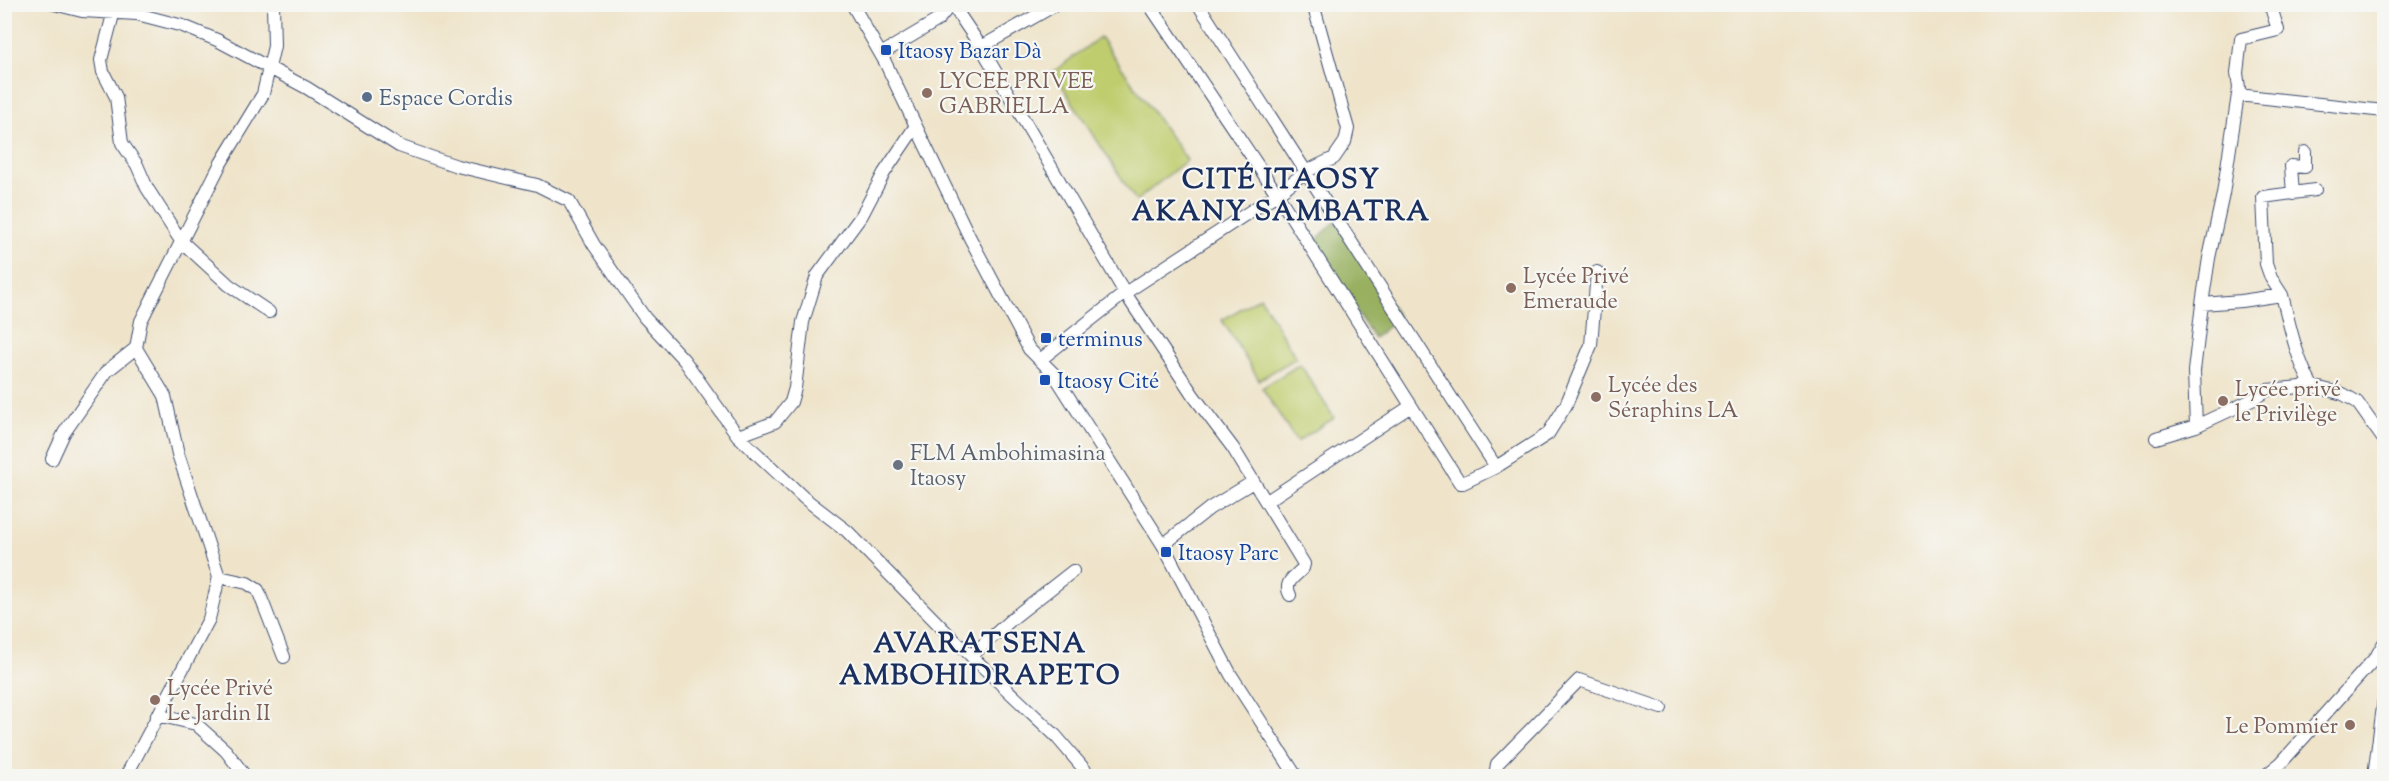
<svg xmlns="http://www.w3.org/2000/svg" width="2389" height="781" font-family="'Sorts Mill Goudy',serif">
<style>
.green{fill:#c0cd6e;stroke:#6e7e66;stroke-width:1.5}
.forest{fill:#98b061;stroke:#5a7060;stroke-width:1.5}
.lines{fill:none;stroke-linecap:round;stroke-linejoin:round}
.minor-casing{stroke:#3b4a6e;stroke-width:14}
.minor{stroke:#fff;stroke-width:12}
.transit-dot{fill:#1a4fb4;stroke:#f6f6f2;stroke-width:2}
.education-dot{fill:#8d6e63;stroke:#f6f6f2;stroke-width:2}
.service-dot{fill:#5c6f8a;stroke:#f6f6f2;stroke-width:2}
.worship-dot{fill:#6b7280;stroke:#f6f6f2;stroke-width:2}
.labels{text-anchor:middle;stroke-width:4.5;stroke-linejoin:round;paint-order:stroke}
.transit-label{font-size:22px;fill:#164399;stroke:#f6f6f2;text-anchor:start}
.education-label{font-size:22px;fill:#785e54;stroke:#f6f6f2;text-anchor:start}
.service-label{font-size:22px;fill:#4e5e75;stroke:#f6f6f2;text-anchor:start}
.worship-label{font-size:22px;fill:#5b616d;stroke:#f6f6f2;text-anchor:start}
.district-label{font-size:28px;font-weight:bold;letter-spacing:1.5px;fill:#1b2f5e;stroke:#f6f6f2}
</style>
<rect width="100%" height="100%" fill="#f6f6f2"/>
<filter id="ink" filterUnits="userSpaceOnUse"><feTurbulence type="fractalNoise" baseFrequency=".0167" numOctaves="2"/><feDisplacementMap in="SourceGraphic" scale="12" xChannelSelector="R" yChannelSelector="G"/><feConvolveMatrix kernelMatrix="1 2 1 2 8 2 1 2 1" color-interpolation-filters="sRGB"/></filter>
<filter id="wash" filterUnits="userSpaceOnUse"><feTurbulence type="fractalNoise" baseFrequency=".008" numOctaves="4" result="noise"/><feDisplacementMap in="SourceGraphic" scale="24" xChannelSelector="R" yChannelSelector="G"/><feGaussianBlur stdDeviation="1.35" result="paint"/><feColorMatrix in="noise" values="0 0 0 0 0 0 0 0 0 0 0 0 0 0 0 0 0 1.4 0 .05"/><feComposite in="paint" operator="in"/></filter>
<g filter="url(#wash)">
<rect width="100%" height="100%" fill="#efe4ca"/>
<!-- green -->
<path class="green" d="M 1100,37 L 1187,160 L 1136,201 L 1053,72 Z
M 1260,297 L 1296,358 L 1259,380 L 1222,320 Z
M 1300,364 L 1334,418 L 1297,442 L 1262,388 Z"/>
<!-- forest -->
<path class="forest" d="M 1336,221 L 1399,318 L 1374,338 L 1311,245 Z"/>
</g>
<g filter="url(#ink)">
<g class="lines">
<!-- minor casing -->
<g class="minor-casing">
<path id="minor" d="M 54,4 L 82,11 L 137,14 L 183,26 L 217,40 L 307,88 L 399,146 L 457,166 L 537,185 L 569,201 L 594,245 L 645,318 L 684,360 L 738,436 L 804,498 L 847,531 L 948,634 L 1055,735 L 1090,776
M 852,4 L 884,60 L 970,238 L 1029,349 L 1054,374 L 1163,545 L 1231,675 L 1296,776
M 952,4 L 981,47 L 1125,293 L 1193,395 L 1233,448 L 1304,564 L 1303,568 C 1295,577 1283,582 1290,595
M 1149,4 L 1277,194 L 1460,483 L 1463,483 L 1496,467 L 1548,434 L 1566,405 L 1591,345 L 1597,272
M 1198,4 L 1496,467
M 114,11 L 101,60 L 103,72 L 116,97 L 122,143 L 137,165 L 147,188 L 181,241 L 229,285 L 269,312
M 981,47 L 1057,4
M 881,54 L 938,20 L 951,4
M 2238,95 L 2384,111
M 2293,194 L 2291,166 L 2305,167 L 2305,152
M 2282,295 L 2271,278 L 2266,264 L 2263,197 L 2315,190
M 2202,304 L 2241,301 L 2282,295 C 2290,326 2296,358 2312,386
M 1040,360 L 1125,293 L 1277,194 L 1307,171 L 1334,158 L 1345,142 L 1348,129 L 1313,4
M 2196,426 L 2252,400 L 2267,390 L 2312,386 L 2343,394 L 2357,402 L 2384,440
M 738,436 L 775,422 L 791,402 L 795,388 L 803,322 L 817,276 L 862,215 L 884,173 L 915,127
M 2156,438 L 2196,426 L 2194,371 L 2202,304 L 2209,258 L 2223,194 L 2239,88 L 2237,73 L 2241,39 L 2278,30 L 2270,4
M 52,459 L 64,433 L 107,371 L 136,348
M 1267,501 L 1411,406
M 1163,545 L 1210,508 L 1253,482
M 219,577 L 247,583 L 258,590 L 284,657
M 971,656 L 1013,618 L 1073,571
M 157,715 L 196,724 L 226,751 L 245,776
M 126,776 L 209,619 L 219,577 L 178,454 L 165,396 L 136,348 L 141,321 L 221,163 L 263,94 L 274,46 L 273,4
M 1495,776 L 1497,764 L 1579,680 L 1661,708
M 2265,776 L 2281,763 L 2376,657 L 2384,643
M 2374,776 L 2384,699"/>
</g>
<!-- minor -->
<use href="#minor" class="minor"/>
</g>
</g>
<!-- markers -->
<g class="transit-dot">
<rect x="880" y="44" width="12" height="12" rx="3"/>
<rect x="1040" y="332" width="12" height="12" rx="3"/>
<rect x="1039" y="374" width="12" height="12" rx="3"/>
<rect x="1160" y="546" width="12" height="12" rx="3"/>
</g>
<g class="education-dot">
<circle cx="927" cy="93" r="6"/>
<circle cx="1511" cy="288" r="6"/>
<circle cx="1596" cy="397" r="6"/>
<circle cx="2223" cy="401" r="6"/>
<circle cx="155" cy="700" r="6"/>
<circle cx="2350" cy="725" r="6"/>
</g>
<circle class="service-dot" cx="367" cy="97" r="6"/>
<circle class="worship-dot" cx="898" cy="465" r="6"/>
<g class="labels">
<!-- transit labels -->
<g class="transit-label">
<text x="898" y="58">Itaosy Bazar Dà</text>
<text x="1058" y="346">terminus</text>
<text x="1057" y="388">Itaosy Cité</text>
<text x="1178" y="560">Itaosy Parc</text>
</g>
<!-- education labels -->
<g class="education-label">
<text x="939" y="88">LYCEE PRIVEE<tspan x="939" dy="25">GABRIELLA</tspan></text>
<text x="1523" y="283">Lycée Privé<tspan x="1523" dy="25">Emeraude</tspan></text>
<text x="1608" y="392">Lycée des<tspan x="1608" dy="25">Séraphins LA</tspan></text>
<text x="2235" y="396">Lycée privé<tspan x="2235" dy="25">le Privilège</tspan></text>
<text x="167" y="695">Lycée Privé<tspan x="167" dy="25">Le Jardin II</tspan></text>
<text x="2338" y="733" text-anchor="end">Le Pommier</text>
</g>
<!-- service labels -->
<g class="service-label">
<text x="379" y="105">Espace Cordis</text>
</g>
<!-- worship labels -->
<g class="worship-label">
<text x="910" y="460">FLM Ambohimasina<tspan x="910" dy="25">Itaosy</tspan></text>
</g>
<!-- district labels -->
<g class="district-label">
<text x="1281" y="188">CITÉ ITAOSY<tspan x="1281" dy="32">AKANY SAMBATRA</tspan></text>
<text x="980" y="652">AVARATSENA<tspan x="980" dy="32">AMBOHIDRAPETO</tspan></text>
</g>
</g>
<!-- margin -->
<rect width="2389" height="781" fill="none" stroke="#f6f6f2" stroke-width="24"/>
</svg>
